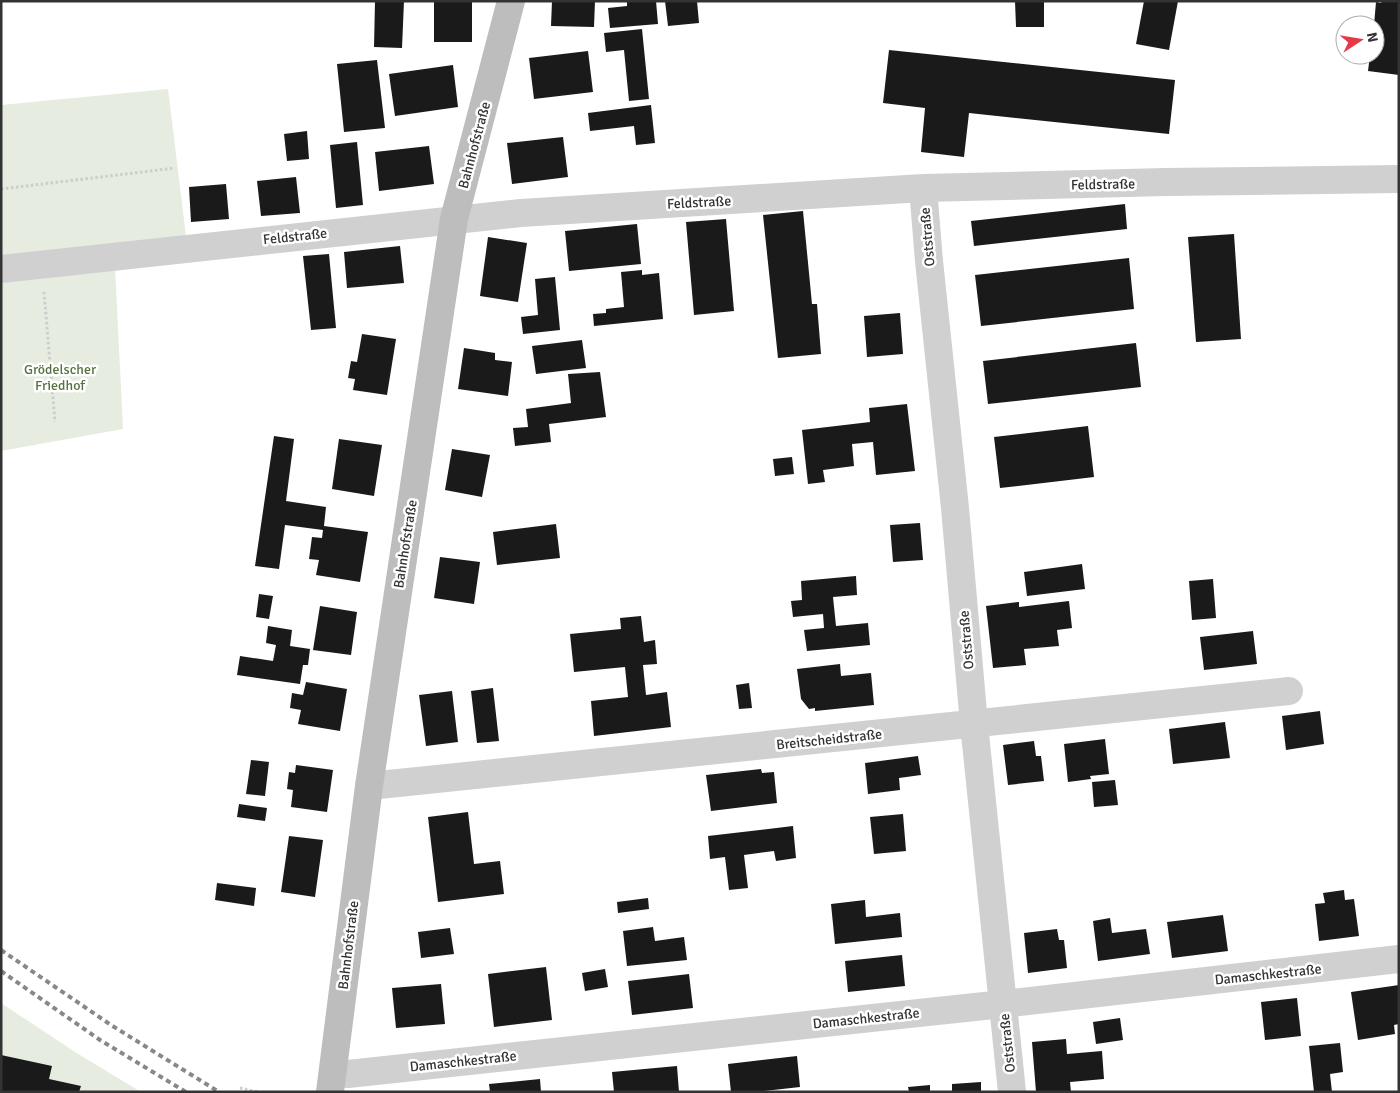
<svg xmlns="http://www.w3.org/2000/svg" width="1400" height="1093" font-family="Signika,sans-serif">
<style>
.green{fill:#e6ecdf}
.building{fill:#1a1a1a}
.lines{fill:none;stroke-linecap:round;stroke-linejoin:round}
.path{stroke:#cdcdcd;stroke-width:3;stroke-dasharray:2.5 2.5;stroke-linecap:butt}
.street{stroke:#d0d0d0;stroke-width:28}
.secondary{stroke:#bdbdbd;stroke-width:28}
.rail{stroke:#888;stroke-width:4;stroke-dasharray:5 4;stroke-linecap:butt}
.labels{text-anchor:middle;stroke-width:5;stroke-linejoin:round;paint-order:stroke}
.street-label{font-size:14px;fill:#333;stroke:#fff}
.park-label{font-size:14px;fill:#56703f;stroke:#fff}
</style>
<rect width="100%" height="100%" fill="#fff"/>
<!-- green -->
<path class="green" d="M 168,89 L 186,236 L 1,258 L 1,105 Z
M 115,267 L 123,429 L 1,451 L 1,281 Z
M 1,1003 L 75,1052 L 141,1092 L 1,1092 Z"/>
<!-- building -->
<path class="building" d="M 375,1 L 404,1 L 402,48 L 374,47 Z
M 434,1 L 472,1 L 472,42 L 434,42 Z
M 552,1 L 595,1 L 594,27 L 551,26 Z
M 627,1 L 656,1 L 658,24 L 610,28 L 608,8 L 627,6 Z
M 665,1 L 697,1 L 699,23 L 668,26 Z
M 1015,1 L 1044,1 L 1044,27 L 1016,27 Z
M 1144,1 L 1178,1 L 1169,50 L 1136,44 Z
M 1382,1 L 1399,1 L 1399,75 L 1368,71 L 1370,55 L 1375,55 L 1375,25 L 1374,25 L 1376,2 L 1381,3 Z
M 642,29 L 649,99 L 629,101 L 624,50 L 606,52 L 604,33 Z
M 889,50 L 1175,80 L 1169,134 L 969,113 L 964,157 L 921,152 L 925,108 L 883,103 Z
M 588,51 L 593,92 L 534,99 L 529,58 Z
M 377,60 L 385,128 L 344,132 L 337,64 Z
M 453,65 L 458,107 L 395,116 L 389,74 Z
M 651,105 L 655,143 L 636,145 L 634,126 L 590,131 L 588,113 Z
M 307,131 L 309,159 L 287,161 L 284,134 Z
M 563,137 L 568,177 L 512,184 L 507,143 Z
M 357,142 L 363,205 L 336,208 L 330,145 Z
M 429,146 L 434,184 L 379,191 L 375,152 Z
M 296,177 L 300,213 L 261,216 L 257,181 Z
M 226,184 L 229,219 L 191,222 L 189,187 Z
M 1125,204 L 1127,229 L 974,246 L 971,221 Z
M 803,211 L 812,304 L 817,304 L 821,354 L 778,358 L 763,215 Z
M 726,219 L 734,311 L 694,315 L 686,222 Z
M 637,224 L 641,264 L 569,271 L 565,231 Z
M 1234,234 L 1241,339 L 1196,342 L 1188,237 Z
M 488,237 L 527,243 L 518,302 L 480,296 Z
M 400,246 L 404,283 L 347,288 L 344,252 Z
M 329,254 L 336,328 L 311,330 L 303,256 Z
M 1129,258 L 1134,309 L 981,326 L 975,275 Z
M 642,270 L 642,275 L 659,273 L 663,319 L 594,326 L 593,314 L 606,313 L 606,309 L 624,307 L 621,272 Z
M 555,277 L 560,330 L 523,334 L 521,317 L 538,315 L 535,279 Z
M 900,313 L 903,354 L 867,357 L 864,316 Z
M 362,334 L 396,339 L 387,395 L 353,390 L 355,379 L 348,378 L 351,361 L 357,362 Z
M 582,340 L 586,368 L 536,374 L 532,346 Z
M 1136,343 L 1141,387 L 988,404 L 983,361 Z
M 464,348 L 495,353 L 495,360 L 512,362 L 508,396 L 458,389 Z
M 600,372 L 606,417 L 549,424 L 551,442 L 515,446 L 513,428 L 528,427 L 526,409 L 571,403 L 568,374 Z
M 907,404 L 915,471 L 876,475 L 873,442 L 852,444 L 854,466 L 823,470 L 825,482 L 808,484 L 802,430 L 870,422 L 869,408 Z
M 1088,426 L 1094,477 L 1000,488 L 994,437 Z
M 274,436 L 294,439 L 286,501 L 326,507 L 324,526 L 368,532 L 360,582 L 316,575 L 319,560 L 309,559 L 312,537 L 322,538 L 323,530 L 285,525 L 279,569 L 255,566 Z
M 339,439 L 382,445 L 374,496 L 332,489 Z
M 452,449 L 490,455 L 482,497 L 445,490 Z
M 792,457 L 794,474 L 775,476 L 773,459 Z
M 920,523 L 923,560 L 893,562 L 890,525 Z
M 556,524 L 560,558 L 497,565 L 493,532 Z
M 440,557 L 480,562 L 474,604 L 434,598 Z
M 1082,564 L 1085,589 L 1027,596 L 1024,572 Z
M 856,576 L 857,595 L 833,597 L 836,626 L 868,623 L 870,645 L 807,651 L 804,630 L 824,628 L 823,614 L 793,617 L 791,601 L 802,600 L 801,581 Z
M 1213,579 L 1216,618 L 1192,620 L 1189,581 Z
M 259,594 L 273,596 L 269,619 L 256,617 Z
M 1069,601 L 1072,628 L 1057,630 L 1059,646 L 1024,649 L 1026,665 L 993,668 L 986,606 L 1019,602 L 1019,607 Z
M 320,606 L 357,612 L 351,655 L 313,650 Z
M 641,616 L 644,642 L 655,640 L 657,664 L 643,665 L 646,695 L 667,692 L 671,727 L 594,736 L 591,701 L 628,697 L 625,667 L 574,672 L 570,634 L 621,629 L 620,618 Z
M 268,626 L 292,630 L 290,646 L 310,649 L 308,665 L 303,665 L 300,684 L 237,675 L 240,656 L 273,661 L 276,645 L 266,643 Z
M 1253,631 L 1257,664 L 1204,670 L 1200,637 Z
M 840,664 L 841,676 L 871,673 L 874,705 L 815,711 L 815,708 L 809,709 L 801,699 L 797,669 Z
M 306,682 L 347,689 L 340,731 L 298,724 L 301,710 L 290,708 L 292,693 L 303,695 Z
M 749,683 L 752,708 L 739,709 L 736,685 Z
M 493,688 L 499,741 L 477,743 L 471,691 Z
M 452,691 L 458,742 L 426,746 L 419,695 Z
M 1320,711 L 1324,744 L 1286,750 L 1282,716 Z
M 1225,722 L 1230,758 L 1173,764 L 1169,729 Z
M 1105,739 L 1109,774 L 1090,776 L 1091,779 L 1068,782 L 1064,744 Z
M 1034,741 L 1036,756 L 1041,756 L 1044,781 L 1008,785 L 1003,745 Z
M 918,756 L 921,775 L 899,778 L 900,790 L 868,794 L 865,763 Z
M 251,760 L 269,762 L 265,796 L 246,794 Z
M 296,765 L 333,770 L 327,812 L 291,807 L 293,790 L 287,789 L 289,772 L 295,773 Z
M 761,769 L 762,773 L 774,772 L 777,803 L 711,811 L 706,775 Z
M 1115,780 L 1118,805 L 1094,807 L 1092,782 Z
M 239,804 L 267,808 L 265,821 L 237,817 Z
M 468,812 L 474,864 L 500,861 L 504,894 L 438,902 L 428,817 Z
M 903,814 L 906,851 L 874,854 L 870,817 Z
M 793,826 L 796,858 L 776,861 L 774,851 L 744,855 L 748,888 L 729,890 L 725,857 L 710,859 L 708,836 Z
M 289,836 L 323,840 L 315,897 L 281,892 Z
M 217,883 L 256,888 L 254,906 L 215,900 Z
M 1344,890 L 1345,900 L 1354,899 L 1359,936 L 1319,941 L 1315,904 L 1325,903 L 1323,893 Z
M 648,898 L 649,909 L 618,913 L 617,902 Z
M 865,900 L 866,917 L 900,913 L 902,937 L 835,944 L 831,904 Z
M 1223,915 L 1228,951 L 1172,958 L 1167,922 Z
M 1110,918 L 1112,933 L 1146,929 L 1150,954 L 1098,961 L 1093,921 Z
M 653,927 L 655,941 L 684,937 L 687,960 L 627,966 L 623,931 Z
M 450,928 L 454,954 L 421,958 L 418,932 Z
M 1057,929 L 1059,940 L 1064,940 L 1067,968 L 1028,973 L 1024,933 Z
M 902,955 L 905,986 L 848,992 L 845,961 Z
M 546,967 L 552,1020 L 494,1027 L 488,974 Z
M 605,969 L 608,987 L 585,991 L 582,973 Z
M 689,974 L 693,1008 L 632,1015 L 628,981 Z
M 441,984 L 445,1024 L 396,1028 L 392,988 Z
M 1399,985 L 1399,1024 L 1394,1025 L 1395,1034 L 1358,1040 L 1351,992 Z
M 1297,998 L 1301,1036 L 1265,1040 L 1261,1002 Z
M 1120,1018 L 1123,1040 L 1096,1044 L 1093,1022 Z
M 1066,1039 L 1067,1054 L 1102,1051 L 1104,1079 L 1070,1082 L 1071,1092 L 1036,1092 L 1032,1042 Z
M 1340,1043 L 1343,1072 L 1330,1074 L 1332,1092 L 1314,1092 L 1309,1046 Z
M 1,1055 L 52,1066 L 49,1079 L 81,1086 L 79,1092 L 1,1092 Z
M 797,1056 L 800,1087 L 755,1092 L 731,1092 L 728,1064 Z
M 677,1066 L 679,1092 L 614,1092 L 612,1072 Z
M 540,1079 L 541,1092 L 490,1092 L 489,1084 Z
M 981,1082 L 981,1092 L 952,1092 L 952,1084 Z
M 930,1085 L 930,1092 L 909,1092 L 908,1087 Z"/>
<g class="lines">
<!-- path -->
<path class="path" d="M 1,189 L 175,168
M 44,292 L 55,422
M 240,1088 L 258,1092"/>
<!-- street -->
<path class="street" d="M 923,188 L 929,261 L 955,508 L 974,724 L 1012,1092
M 1,269 L 521,213 L 923,188 L 1166,182 L 1399,179
M 369,786 L 1289,691
M 333,1072 L 348,1074 L 1003,1004 L 1399,959"/>
<!-- secondary -->
<path class="secondary" d="M 330,1092 L 369,786 L 454,219 L 511,1"/>
<!-- rail -->
<path class="rail" d="M 1,950 L 111,1025 L 219,1092
M 1,971 L 100,1040 L 186,1092"/>
</g>
<g class="labels">
<!-- street labels -->
<g class="street-label">
<text transform="translate(474 145) rotate(-75)" y="5">Bahnhofstraße</text>
<text transform="translate(1103 184) rotate(-1)" y="5">Feldstraße</text>
<text transform="translate(699 202) rotate(-3)" y="5">Feldstraße</text>
<text transform="translate(295 236) rotate(-6)" y="5">Feldstraße</text>
<text transform="translate(927 237) rotate(-95)" y="5">Oststraße</text>
<text transform="translate(405 544) rotate(-81)" y="5">Bahnhofstraße</text>
<text transform="translate(966 640) rotate(-95)" y="5">Oststraße</text>
<text transform="translate(829 739) rotate(-6)" y="5">Breitscheidstraße</text>
<text transform="translate(348 945) rotate(-83)" y="5">Bahnhofstraße</text>
<text transform="translate(1268 974) rotate(-6)" y="5">Damaschkestraße</text>
<text transform="translate(866 1018) rotate(-6)" y="5">Damaschkestraße</text>
<text transform="translate(1007 1043) rotate(-96)" y="5">Oststraße</text>
<text transform="translate(463 1061) rotate(-6)" y="5">Damaschkestraße</text>
</g>
<!-- park labels -->
<g class="park-label">
<text x="60" y="374">Grödelscher<tspan x="60" dy="16">Friedhof</tspan></text>
</g>
</g>
<!-- border -->
<rect width="1400" height="1093" fill="none" stroke="#333333" stroke-width="5"/>
<!-- north arrow -->
<g transform="translate(1360 40) rotate(78)"><circle r="24" fill="#ffffff" stroke="#adadad"/>
<path d="M0-4L9 19L0 12L-9 19Z" fill="#e63946"/>
<text y="-8" font-size="14" font-weight="bold" text-anchor="middle" fill="#333333">N</text>
</g>
</svg>
